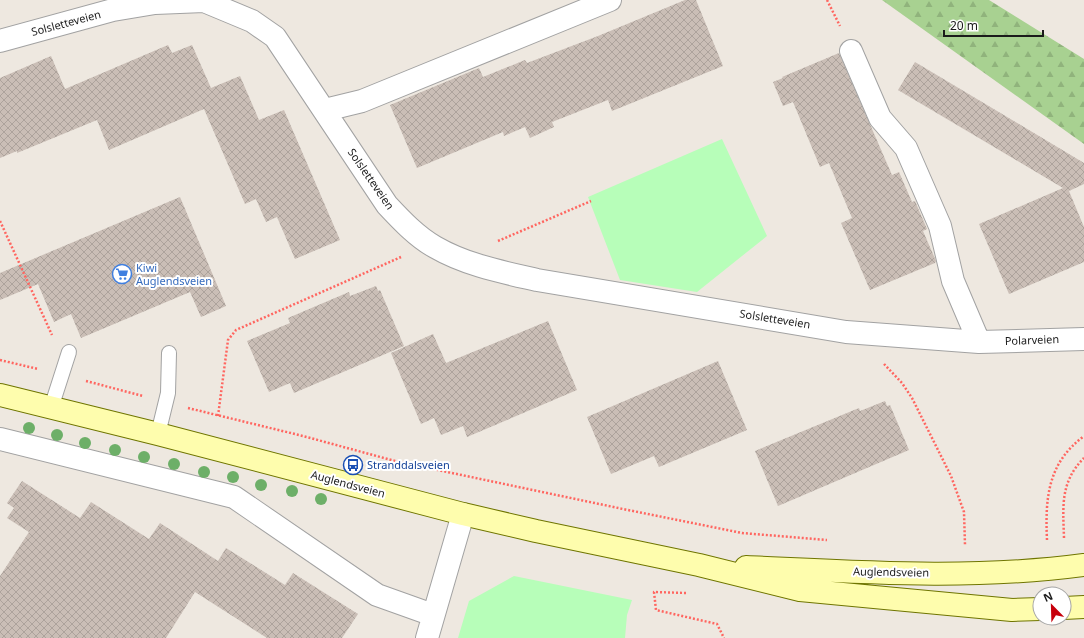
<svg xmlns="http://www.w3.org/2000/svg" width="1084" height="638" font-family="'Noto Sans',sans-serif">
<style>
.forest{fill:url(#forest-firs)}
.park{fill:#b7feb9}
.building{fill:url(#building-cross-hatch)}
.lines{fill:none;stroke-linecap:round;stroke-linejoin:round}
.lane-casing{stroke:#a2a2a2;stroke-width:16}
.street-casing{stroke:#a2a2a2;stroke-width:24}
.secondary-casing{stroke:#6f7500;stroke-width:24}
.path{stroke:#ff6660;stroke-width:2.5;stroke-dasharray:2 2;stroke-linecap:butt}
.lane{stroke:#fff;stroke-width:14}
.street{stroke:#fff;stroke-width:22}
.secondary{stroke:#fefdad;stroke-width:22}
.tree{fill:#6daf68}
.labels{text-anchor:middle;stroke-width:4;stroke-linejoin:round;paint-order:stroke}
.street-label{font-size:11px;fill:#1b1b1b;stroke:#fff}
.shop-label{font-size:11px;fill:#366cbe;stroke:#fff;text-anchor:start}
.transit-label{font-size:11px;fill:#164399;stroke:#fff;text-anchor:start}
</style>
<defs>
<pattern id="forest-firs" width="22" height="20" patternUnits="userSpaceOnUse"><rect width="22" height="20" fill="#a8d191"/><path d="M5 1l3.5 6h-7zM16 11l3.5 6h-7z" fill="#90b37c"/></pattern>
<pattern id="building-cross-hatch" width="8" height="8" patternUnits="userSpaceOnUse"><rect width="8" height="8" fill="#cabeb6"/><path d="M0 0l8 8M0 8l8-8" fill="none" stroke="#ada39c"/></pattern>
</defs>
<rect width="100%" height="100%" fill="#eee8e0"/>
<!-- forest -->
<path class="forest" d="M 882,0 L 989,0 L 1084,59 L 1084,144 Z"/>
<!-- park -->
<path class="park" d="M 722,139 L 767,236 L 697,292 L 620,280 L 588,197 Z
M 514,576 L 632,600 L 627,615 L 625,638 L 458,638 L 469,601 Z"/>
<!-- building -->
<path class="building" d="M 685,0 L 696,0 L 723,66 L 612,111 L 608,100 L 552,122 L 554,127 L 530,138 L 525,127 L 504,136 L 503,132 L 417,168 L 390,105 L 479,68 L 483,77 L 525,60 L 527,63 L 598,36 Z
M 168,45 L 172,53 L 192,45 L 211,88 L 240,76 L 259,120 L 284,110 L 340,240 L 295,259 L 277,217 L 266,222 L 256,199 L 245,204 L 204,109 L 109,150 L 97,120 L 17,153 L 17,151 L 0,158 L 0,78 L 51,56 L 65,89 Z
M 839,53 L 892,175 L 899,172 L 912,202 L 915,201 L 927,229 L 923,231 L 936,261 L 935,263 L 870,290 L 841,223 L 852,218 L 829,163 L 820,167 L 793,102 L 783,106 L 773,82 L 783,78 L 782,77 Z
M 915,62 L 1084,163 L 1084,184 L 1069,191 L 1084,227 L 1084,262 L 1009,294 L 979,224 L 1063,188 L 898,90 Z
M 180,197 L 226,306 L 201,317 L 190,292 L 81,338 L 71,314 L 54,322 L 38,284 L 0,300 L 0,273 Z
M 376,286 L 378,291 L 380,290 L 404,346 L 294,393 L 290,383 L 269,392 L 247,341 L 290,323 L 288,318 L 349,292 L 350,296 Z
M 548,321 L 577,390 L 467,437 L 463,426 L 441,435 L 434,418 L 421,424 L 391,353 L 433,334 L 446,363 Z
M 718,361 L 747,430 L 659,467 L 654,456 L 611,474 L 587,417 Z
M 885,401 L 887,406 L 890,405 L 909,450 L 778,506 L 755,451 L 859,408 L 860,411 Z
M 22,481 L 80,518 L 91,502 L 149,539 L 160,523 L 218,561 L 226,548 L 285,585 L 293,573 L 358,614 L 342,638 L 267,638 L 195,592 L 166,638 L 0,638 L 0,576 L 29,532 L 7,518 L 14,508 L 7,503 Z"/>
<g class="lines">
<!-- lane casing -->
<g class="lane-casing">
<path id="lane" d="M 51,408 L 69,352
M 158,434 L 168,393 L 169,353"/>
</g>
<!-- street casing -->
<g class="street-casing">
<path id="street" d="M 0,41 L 113,10 L 155,3 L 204,1 L 252,21 L 275,37 L 387,205 C 401,220 417,237 435,247 C 466,265 502,272 537,280 L 846,332 L 979,342 L 953,281 L 940,226 L 906,148 L 880,118 L 851,51
M 325,110 L 362,101 L 610,0
M 979,342 L 1084,339
M 0,439 L 234,497 L 377,595 L 433,615
M 427,638 L 463,514"/>
</g>
<!-- secondary casing -->
<g class="secondary-casing">
<path id="secondary" d="M 0,395 L 158,434 L 463,514 L 536,531 L 699,565 L 800,590 L 1012,610 L 1040,609
M 746,567 C 858,572 972,580 1084,565
M 1064,608 L 1084,607"/>
</g>
<!-- path -->
<path class="path" d="M 827,0 L 840,26
M 0,221 L 52,335
M 498,241 L 591,201
M 0,360 L 38,369
M 884,364 L 902,383 L 912,398 L 951,476 L 964,512 L 965,545
M 86,381 L 143,396
M 188,408 L 303,436 L 395,461 L 623,509 L 742,533 L 827,540
M 218,416 L 228,340 L 236,330 L 401,257
M 1064,538 C 1063,506 1060,482 1084,458
M 1047,540 C 1045,497 1048,463 1084,436
M 686,593 L 654,592 L 656,610 L 717,624 L 724,638"/>
<!-- lane -->
<use href="#lane" class="lane"/>
<!-- street -->
<use href="#street" class="street"/>
<!-- secondary -->
<use href="#secondary" class="secondary"/>
</g>
<!-- trees -->
<g class="tree">
<circle cx="29" cy="428" r="6"/>
<circle cx="57" cy="435" r="6"/>
<circle cx="85" cy="443" r="6"/>
<circle cx="115" cy="450" r="6"/>
<circle cx="144" cy="457" r="6"/>
<circle cx="174" cy="464" r="6"/>
<circle cx="204" cy="472" r="6"/>
<circle cx="233" cy="477" r="6"/>
<circle cx="261" cy="485" r="6"/>
<circle cx="292" cy="491" r="6"/>
<circle cx="321" cy="499" r="6"/>
</g>
<!-- icons -->
<defs>
<g id="supermarket-ring" transform="scale(1)"><circle r="9.5" fill="#fff" stroke="#3f7fe0" stroke-width="1.5"/><path d="M-6-5.5h2.5l.6 2H6L4.5 2H-2.5L-4.4-4H-6ZM-1.5 3.2a1.3 1.3 0 1 0 .1 0ZM3 3.2a1.3 1.3 0 1 0 .1 0Z" fill="#3f7fe0"/></g>
<g id="bus-ring" transform="scale(1)"><circle r="9.5" fill="#fff" stroke="#1a4fb4" stroke-width="1.5"/><path d="M-5-6H5V4H4V6H2V4H-2V6H-4V4H-5ZM-3.5-4V0h7V-4ZM-3.5 1.2v1.5H-2V1.2ZM2 1.2v1.5H3.5V1.2Z" fill="#1a4fb4"/></g>
</defs>
<g fill-rule="evenodd">
<use href="#supermarket-ring" x="122" y="274"/>
<use href="#bus-ring" x="353" y="465"/>
</g>
<g class="labels">
<!-- street labels -->
<g class="street-label">
<text transform="translate(66 23) rotate(-15)" y="4">Solsletteveien</text>
<text transform="translate(371 179) rotate(55)" y="4">Solsletteveien</text>
<text transform="translate(775 319) rotate(9)" y="4">Solsletteveien</text>
<text transform="translate(1032 340) rotate(-2)" y="4">Polarveien</text>
<text transform="translate(348 484) rotate(15)" y="4">Auglendsveien</text>
<text transform="translate(891 572) rotate(1)" y="4">Auglendsveien</text>
</g>
<!-- shop labels -->
<g class="shop-label">
<text x="136" y="272">Kiwi<tspan x="136" dy="13">Auglendsveien</tspan></text>
</g>
<!-- transit labels -->
<g class="transit-label">
<text x="367" y="469">Stranddalsveien</text>
</g>
</g>
<!-- north arrow -->
<g transform="translate(1052 606) rotate(337)"><circle r="19" fill="#ffffff" stroke="#a4a4a4"/>
<path d="M0-3L7 15L0 10L-7 15Z" fill="#c7000c"/>
<text y="-6" font-size="11" font-weight="bold" text-anchor="middle" fill="#1b1b1b">N</text>
</g>
<!-- scale -->
<path d="M944 30v6h99v-6" fill="none" stroke="#1b1b1b" stroke-width="2"/>
<text x="950" y="30" font-size="12" fill="#1b1b1b" stroke="#ffffff" stroke-width="3" paint-order="stroke">20 m</text>
</svg>
